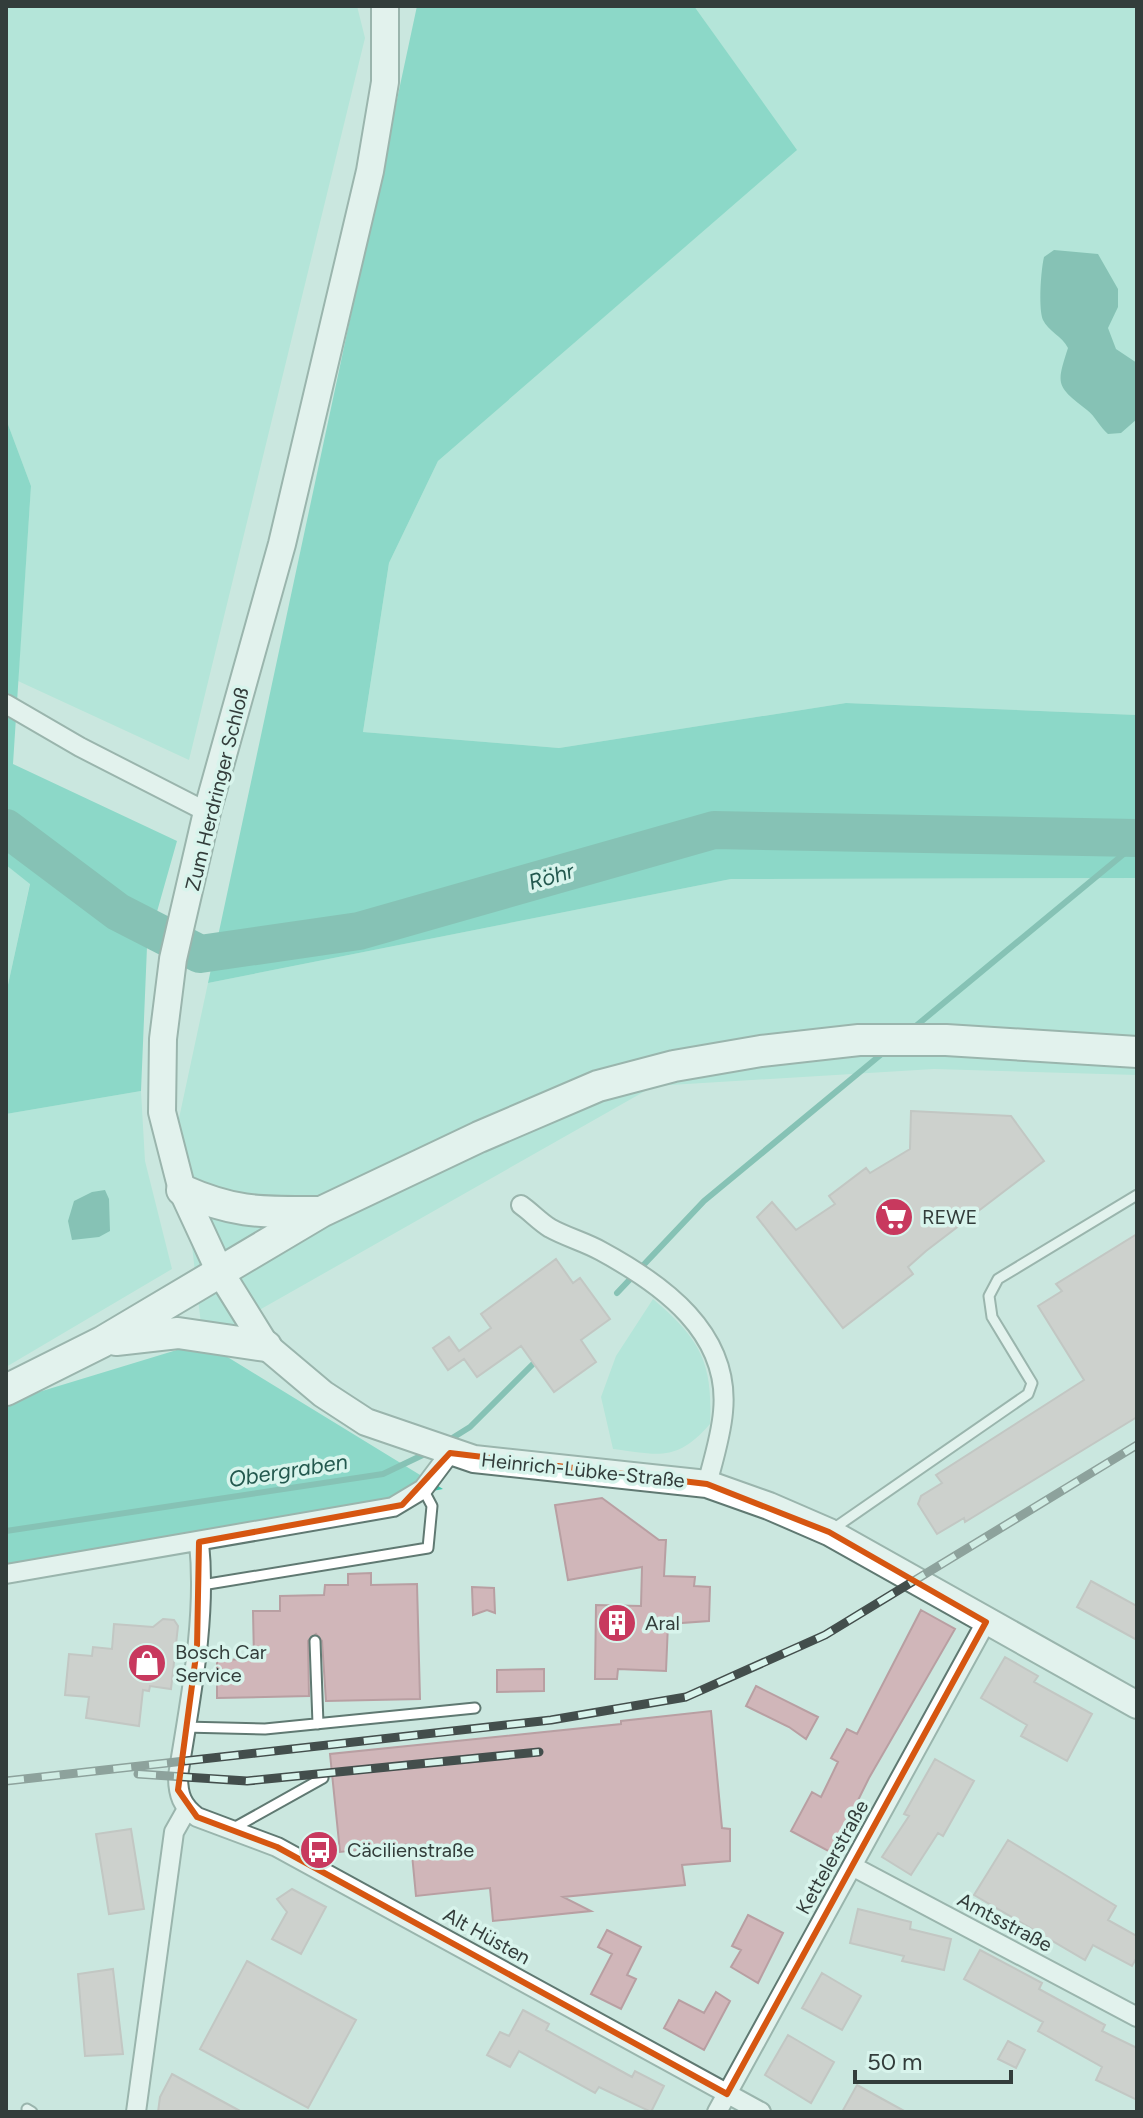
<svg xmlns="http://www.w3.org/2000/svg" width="1143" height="2118" font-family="Figtree,sans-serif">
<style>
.green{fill:#99e3d2}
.forest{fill:#41c6ad}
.water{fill:#339683}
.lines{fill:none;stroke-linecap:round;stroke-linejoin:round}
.stream{stroke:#339683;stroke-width:6}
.river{stroke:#339683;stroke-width:38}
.building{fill:#d0b6b9;stroke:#b89fa2;stroke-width:2}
.lane-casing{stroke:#607972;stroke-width:13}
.street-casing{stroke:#607972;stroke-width:22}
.secondary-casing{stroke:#607972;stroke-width:30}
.primary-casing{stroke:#607972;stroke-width:34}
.lane{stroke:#fff;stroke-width:9}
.street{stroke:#fff;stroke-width:18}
.secondary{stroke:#fff;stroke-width:26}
.primary{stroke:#fff;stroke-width:30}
.rail-casing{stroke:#434e4c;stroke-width:9}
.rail{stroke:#d8f4ec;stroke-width:6;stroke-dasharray:18;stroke-linecap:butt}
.marked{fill:none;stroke:#d65611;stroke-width:6;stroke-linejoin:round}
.labels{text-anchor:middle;stroke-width:7;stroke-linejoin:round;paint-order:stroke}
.street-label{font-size:20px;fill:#333d3b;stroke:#d8f4ec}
.poi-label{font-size:20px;fill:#333d3b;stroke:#d8f4ec;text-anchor:start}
.water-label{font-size:22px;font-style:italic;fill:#23584e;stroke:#d8f4ec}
</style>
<rect width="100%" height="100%" fill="#cbe7df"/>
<!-- green -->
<path class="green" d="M 6,6 L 357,6 L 365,38 L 189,760 L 18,681 L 31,486 L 6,419 Z
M 694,6 L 1137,6 L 1137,715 L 846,703 L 559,748 L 363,732 L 389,563 L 438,461 L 796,150 Z
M 6,865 L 30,883 L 6,994 Z
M 1137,878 L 1137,1075 L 934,1069 L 654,1086 L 203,1342 L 178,1123 L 208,983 L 731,879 Z
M 141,1091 L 145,1161 L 172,1269 L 6,1367 L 6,1114 Z
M 653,1299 C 700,1339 713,1362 710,1424 C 677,1462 659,1455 613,1449 L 601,1397 L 616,1356 Z"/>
<!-- forest -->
<path class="forest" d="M 417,6 L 694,6 L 797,150 L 438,461 L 389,563 L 363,732 L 559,748 L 846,703 L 1137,715 L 1137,878 L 731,879 L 208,983 Z
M 6,419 L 31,486 L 13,764 L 177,841 L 147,947 L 141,1091 L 6,1114 L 6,994 L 30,884 L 6,865 Z
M 203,1342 L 443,1489 L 6,1573 L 6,1402 Z"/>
<!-- water -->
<path class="water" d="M 1054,250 L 1098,254 L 1118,289 L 1118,307 L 1108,328 L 1116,349 L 1137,363 L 1137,419 L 1121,433 L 1108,434 C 1100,427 1095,416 1087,410 C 1056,386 1056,385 1068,348 C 1062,336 1048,331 1043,320 C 1038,309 1041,269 1044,257 Z
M 105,1190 L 109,1199 L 110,1231 L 99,1237 L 72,1240 L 68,1221 L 74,1201 L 92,1192 Z"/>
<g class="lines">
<!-- stream -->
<path class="stream" d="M 911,1030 L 1137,843
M 617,1293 L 704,1201 L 884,1052
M 446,1442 L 470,1427 L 538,1359
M 6,1531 L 383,1474 L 429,1452"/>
<!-- river -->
<path class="river" d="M 6,828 L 118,912 L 200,954 L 359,931 L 714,830 L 1137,838"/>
</g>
<!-- building -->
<path class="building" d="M 911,1111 L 1011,1116 L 1044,1161 L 926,1251 L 908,1267 L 913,1274 L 843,1328 L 757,1217 L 772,1202 L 796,1230 L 835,1204 L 829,1196 L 866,1168 L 870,1173 L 910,1149 Z
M 1137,1234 L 1137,1417 L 965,1522 L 964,1518 L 937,1534 L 918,1504 L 921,1496 L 942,1483 L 936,1475 L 1084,1380 L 1038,1306 L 1062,1291 L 1056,1284 Z
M 556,1259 L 573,1283 L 580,1278 L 610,1319 L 581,1340 L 596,1362 L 554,1392 L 521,1346 L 477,1377 L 464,1359 L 448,1370 L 433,1348 L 449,1337 L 459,1351 L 491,1328 L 481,1314 Z
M 602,1498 L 659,1540 L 666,1540 L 664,1576 L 695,1577 L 694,1586 L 710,1587 L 709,1621 L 668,1624 L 666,1671 L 618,1669 L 617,1679 L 595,1679 L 596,1605 L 641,1606 L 642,1567 L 568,1580 L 555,1505 Z
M 371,1573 L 371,1585 L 417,1584 L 420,1699 L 326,1701 L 322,1641 L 316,1634 L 308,1641 L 309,1696 L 217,1698 L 217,1660 L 254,1659 L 253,1611 L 280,1611 L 280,1596 L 324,1595 L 325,1585 L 348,1585 L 348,1574 Z
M 1091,1581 L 1137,1606 L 1137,1640 L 1077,1607 Z
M 472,1587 L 494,1588 L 495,1613 L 487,1610 L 473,1615 Z
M 921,1610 L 955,1629 L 869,1778 L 832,1853 L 791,1831 L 812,1792 L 821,1797 L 838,1762 L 831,1758 L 847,1729 L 857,1734 Z
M 163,1619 L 174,1620 L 178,1626 L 171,1689 L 150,1686 L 149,1691 L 143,1690 L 139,1726 L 86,1718 L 89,1697 L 65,1695 L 69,1654 L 92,1656 L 93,1647 L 112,1649 L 114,1624 L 153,1627 Z
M 1005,1657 L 1038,1676 L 1034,1682 L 1092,1714 L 1067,1761 L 1021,1736 L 1027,1725 L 981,1698 Z
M 544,1669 L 544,1691 L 497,1692 L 497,1670 Z
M 756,1686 L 818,1717 L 806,1739 L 789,1727 L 746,1706 Z
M 711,1711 L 722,1828 L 730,1829 L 730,1861 L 682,1865 L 685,1885 L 563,1897 L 591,1911 L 493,1921 L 490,1888 L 416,1896 L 411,1844 L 340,1852 L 330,1754 L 621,1724 L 621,1721 Z
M 935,1759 L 974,1781 L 943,1836 L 938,1833 L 911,1875 L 882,1857 L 909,1816 L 904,1814 Z
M 131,1829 L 144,1909 L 109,1914 L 96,1834 Z
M 1008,1840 L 1116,1906 L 1108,1920 L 1137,1936 L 1137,1957 L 1132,1966 L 1093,1945 L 1085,1960 L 974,1895 Z
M 292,1889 L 326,1907 L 301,1954 L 272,1939 L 287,1912 L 277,1899 Z
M 858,1909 L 911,1922 L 910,1929 L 951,1939 L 944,1970 L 902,1961 L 904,1956 L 850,1943 Z
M 748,1915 L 783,1933 L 758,1983 L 731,1967 L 741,1950 L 732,1946 Z
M 607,1930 L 641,1947 L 627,1975 L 636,1979 L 621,2009 L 591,1994 L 612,1954 L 598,1947 Z
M 980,1950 L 1042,1983 L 1039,1989 L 1105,2025 L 1102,2031 L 1137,2048 L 1137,2100 L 1096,2080 L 1102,2067 L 1038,2031 L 1043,2022 L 964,1979 Z
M 247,1961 L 356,2020 L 308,2108 L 200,2049 Z
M 113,1969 L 123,2054 L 85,2056 L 78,1974 Z
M 822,1973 L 861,1996 L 842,2030 L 802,2008 Z
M 716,1992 L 730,2001 L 704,2050 L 664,2028 L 679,2000 L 704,2013 Z
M 523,2010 L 549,2024 L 546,2030 L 632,2077 L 635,2071 L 664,2086 L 651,2112 L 599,2087 L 595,2093 L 519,2051 L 510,2067 L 487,2055 L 500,2032 L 509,2036 Z
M 788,2035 L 834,2062 L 811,2103 L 765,2075 Z
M 1008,2041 L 1025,2050 L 1016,2068 L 998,2059 Z
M 172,2074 L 242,2112 L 158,2112 L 160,2097 Z
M 857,2085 L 906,2112 L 842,2112 Z"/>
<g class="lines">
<!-- lane casing -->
<g class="lane-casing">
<path id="lane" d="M 833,1529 L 1028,1394 L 1032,1383 L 992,1317 L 989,1296 L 998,1279 L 1137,1195
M 202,1585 L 428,1548 L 432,1506 L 423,1489
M 315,1641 L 318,1724
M 184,1727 L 265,1729 L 475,1708
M 232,1829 L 323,1778
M 27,2109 L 32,2112"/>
</g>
<!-- street casing -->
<g class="street-casing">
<path id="street" d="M 6,704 L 80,747 L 207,812
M 521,1205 C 531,1212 540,1222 550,1228 C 566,1237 585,1242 601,1251 C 662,1284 731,1333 723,1412 C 721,1436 713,1461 707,1484
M 199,1542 C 207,1619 190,1700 178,1776 C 178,1795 182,1806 197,1817 L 277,1847 L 761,2112
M 6,1574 L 393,1507 L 423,1489 L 450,1453
M 852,1866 L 1137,2017
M 136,2112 L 174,1832 L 187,1809
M 717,2112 L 986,1622"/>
</g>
<!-- secondary casing -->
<g class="secondary-casing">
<path id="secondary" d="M 385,6 L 385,82 L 370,171 L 282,544 L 207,812 L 173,959 L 163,1039 L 162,1112 L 182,1190 L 220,1272 L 266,1346 L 323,1394 L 366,1422 L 474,1459 L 707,1484 L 769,1506 L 829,1532 L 1137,1705"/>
</g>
<!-- primary casing -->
<g class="primary-casing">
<path id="primary" d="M 182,1190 C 236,1214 262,1212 319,1212
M 116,1340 L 178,1333 L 266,1346
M 6,1390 L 102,1342 L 321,1212 L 479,1137 L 598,1086 L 674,1066 L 761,1051 L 859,1040 L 946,1040 L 1137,1052"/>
</g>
<!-- lane -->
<use href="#lane" class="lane"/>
<!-- street -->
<use href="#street" class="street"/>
<!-- secondary -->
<use href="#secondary" class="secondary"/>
<!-- primary -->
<use href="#primary" class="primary"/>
<!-- rail casing -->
<g class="rail-casing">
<path id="rail" d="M 138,1774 L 247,1781 L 539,1752
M 6,1781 L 551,1720 L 686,1697 L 825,1635 L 1137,1445"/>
</g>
<!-- rail -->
<use href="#rail" class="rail"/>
</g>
<!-- marked area -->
<path d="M0 0H1143V2118H0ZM 450,1453 L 707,1484 L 829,1532 L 986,1622 L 727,2094 L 277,1847 L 197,1817 L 178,1790 L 197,1648 L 199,1542 L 402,1505 Z" fill="#cbe7df" fill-opacity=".55" fill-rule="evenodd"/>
<path class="marked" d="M 450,1453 L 707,1484 L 829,1532 L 986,1622 L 727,2094 L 277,1847 L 197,1817 L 178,1790 L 197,1648 L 199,1542 L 402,1505 Z"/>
<!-- icons -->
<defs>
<g id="supermarket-disc" transform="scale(2)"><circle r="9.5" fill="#c8395e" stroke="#d8f4ec"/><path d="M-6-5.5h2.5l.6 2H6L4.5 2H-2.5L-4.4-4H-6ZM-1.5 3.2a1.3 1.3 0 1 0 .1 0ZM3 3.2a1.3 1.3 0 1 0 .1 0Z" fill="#fff"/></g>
<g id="building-disc" transform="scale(2)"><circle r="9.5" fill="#c8395e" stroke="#d8f4ec"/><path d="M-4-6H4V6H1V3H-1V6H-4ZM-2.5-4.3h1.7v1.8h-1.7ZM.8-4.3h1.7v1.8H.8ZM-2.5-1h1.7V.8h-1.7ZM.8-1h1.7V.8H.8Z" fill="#fff"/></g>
<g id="shop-disc" transform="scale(2)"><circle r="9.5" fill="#c8395e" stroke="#d8f4ec"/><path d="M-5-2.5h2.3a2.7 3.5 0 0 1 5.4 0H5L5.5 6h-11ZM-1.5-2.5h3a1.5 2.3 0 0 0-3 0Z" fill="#fff"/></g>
<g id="bus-disc" transform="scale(2)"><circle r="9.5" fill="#c8395e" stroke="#d8f4ec"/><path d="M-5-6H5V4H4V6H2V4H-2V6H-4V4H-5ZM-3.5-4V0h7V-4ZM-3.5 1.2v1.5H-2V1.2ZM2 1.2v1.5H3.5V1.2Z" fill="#fff"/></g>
</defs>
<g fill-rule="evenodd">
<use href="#supermarket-disc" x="894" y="1217"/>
<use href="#building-disc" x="617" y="1623"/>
<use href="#shop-disc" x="147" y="1663"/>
<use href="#bus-disc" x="319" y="1850"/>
</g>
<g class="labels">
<!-- street labels -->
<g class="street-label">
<text transform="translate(217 789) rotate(-76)" y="7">Zum Herdringer Schloß</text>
<text transform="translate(583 1470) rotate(6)" y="7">Heinrich-Lübke-Straße</text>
<text transform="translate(832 1857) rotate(-61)" y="7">Kettelerstraße</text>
<text transform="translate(1005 1922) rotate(28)" y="7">Amtsstraße</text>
<text transform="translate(487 1936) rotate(29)" y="7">Alt Hüsten</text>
</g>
<!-- poi labels -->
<g class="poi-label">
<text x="922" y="1224">REWE</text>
<text x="645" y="1630">Aral</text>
<text x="175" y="1659">Bosch Car<tspan x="175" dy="23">Service</tspan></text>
<text x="347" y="1857">Cäcilienstraße</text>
</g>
<!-- water labels -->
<g class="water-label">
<text transform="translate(551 876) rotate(-16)" y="8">Röhr</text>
<text transform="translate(288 1470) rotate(-9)" y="8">Obergraben</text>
</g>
</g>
<!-- border -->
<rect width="1143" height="2118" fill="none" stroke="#333d3b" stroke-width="16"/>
<!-- scale -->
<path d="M855 2070v12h156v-12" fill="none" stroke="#333d3b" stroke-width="4"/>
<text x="867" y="2070" font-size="24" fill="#333d3b" stroke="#d8f4ec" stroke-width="6" paint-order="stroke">50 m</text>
</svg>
